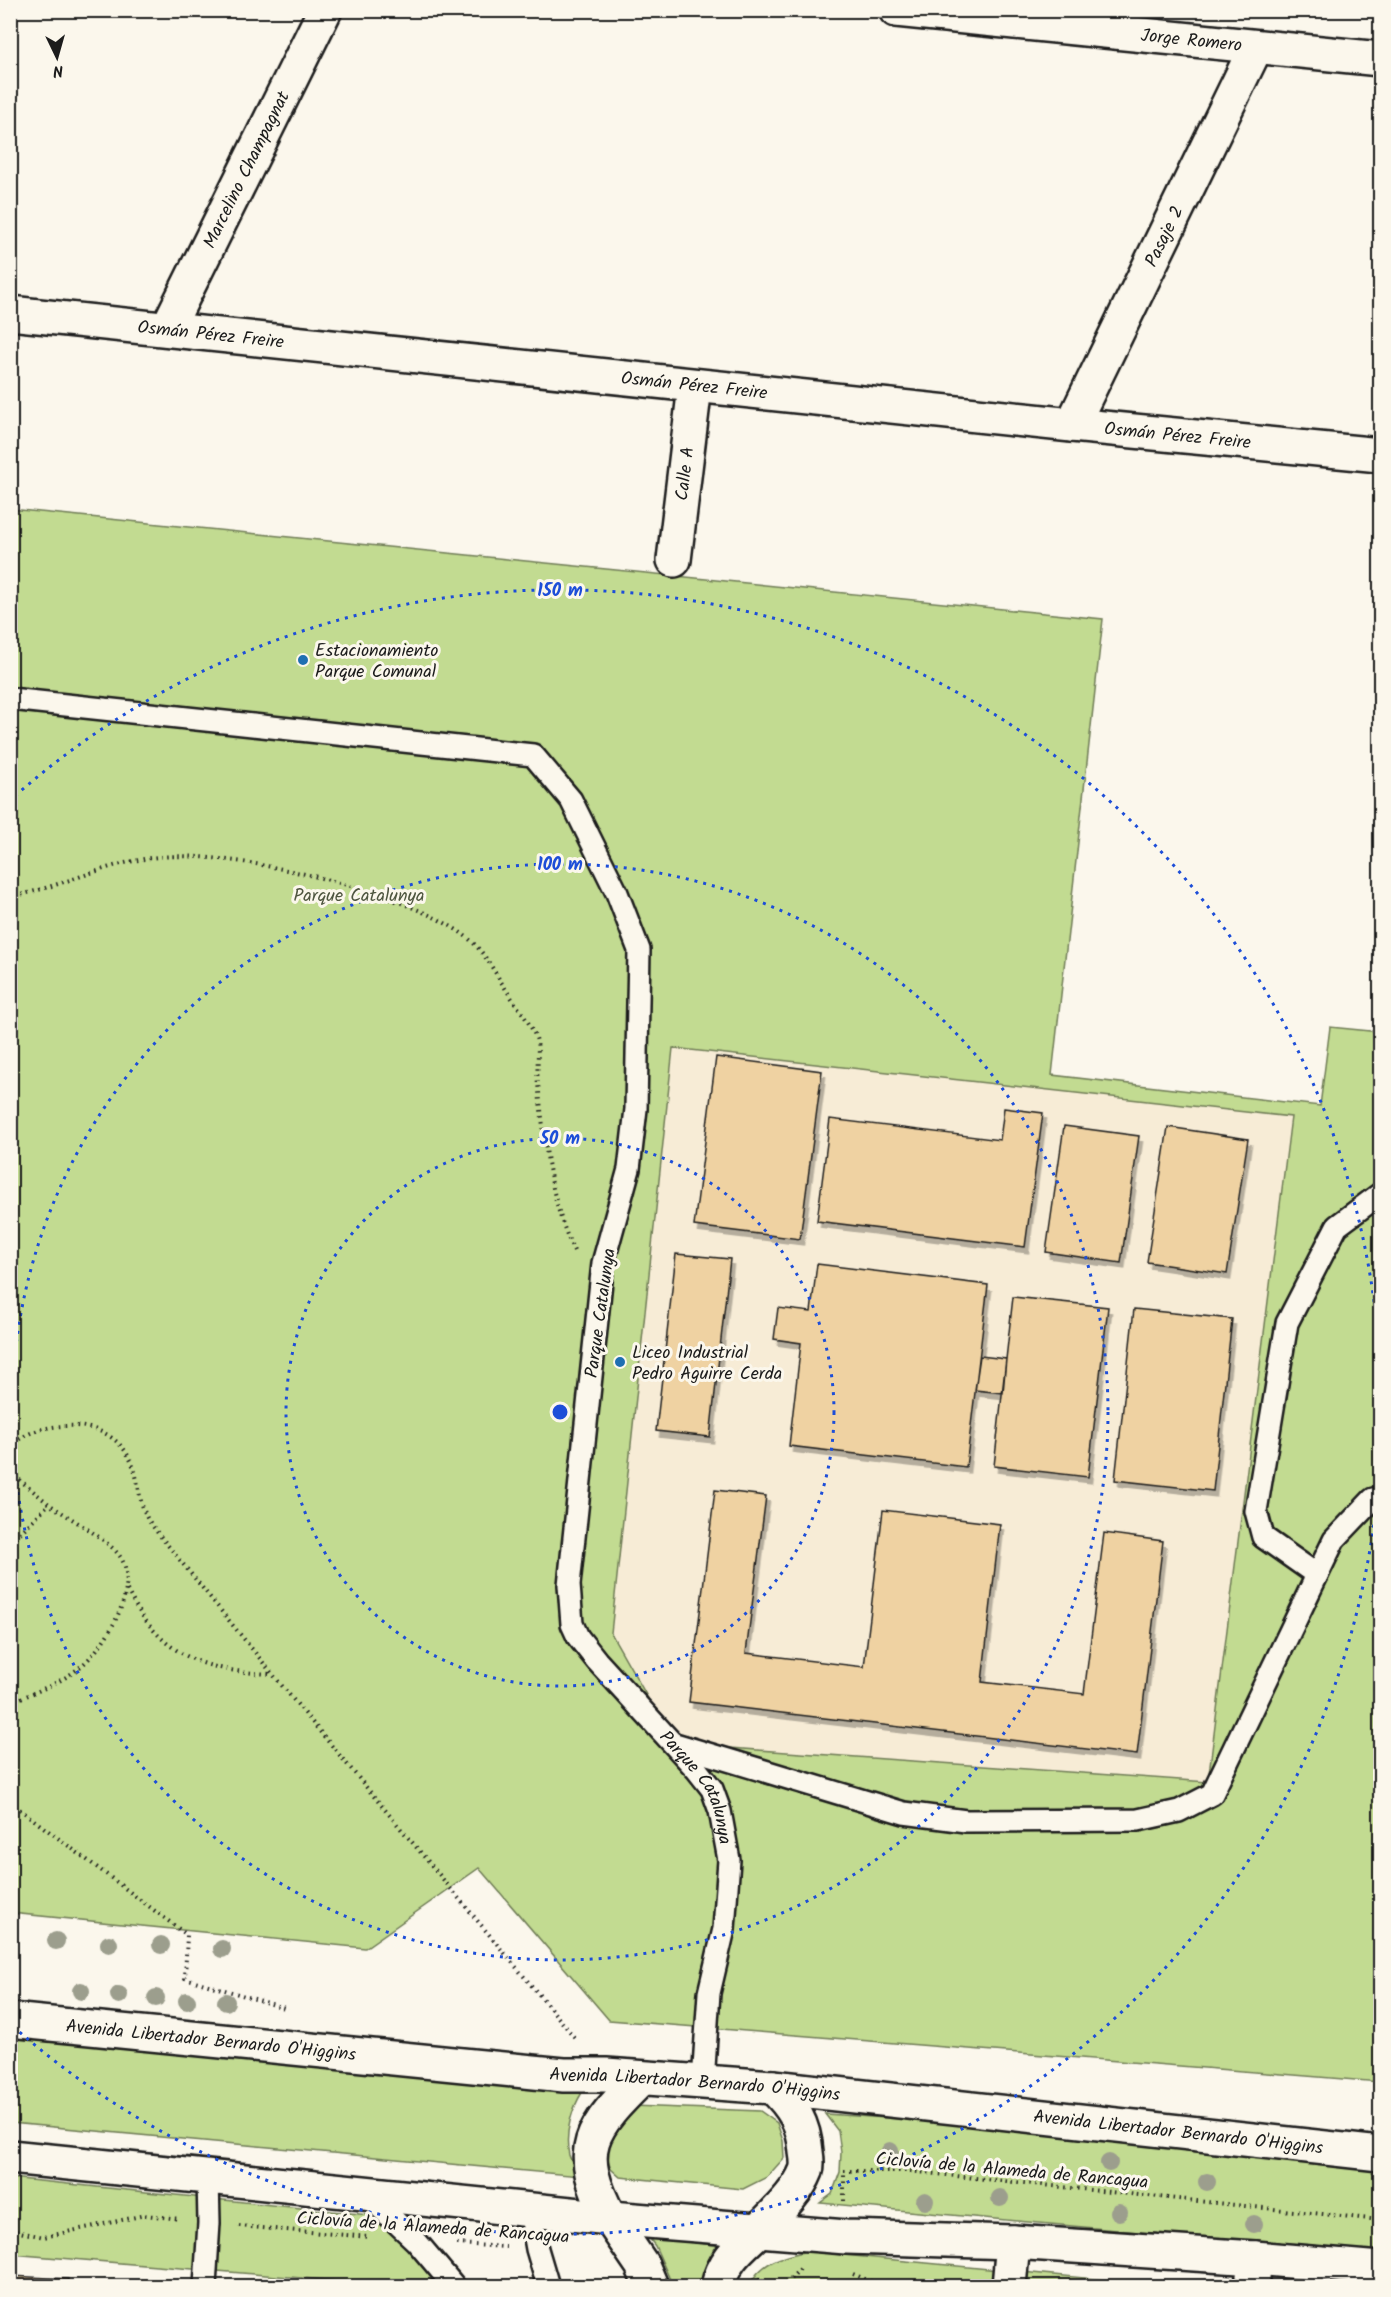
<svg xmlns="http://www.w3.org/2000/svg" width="1391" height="2297" font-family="Kalam,sans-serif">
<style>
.built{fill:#f7ecd6}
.green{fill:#c2db91;stroke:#6f7c56;stroke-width:1.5;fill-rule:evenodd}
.building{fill:#efd2a2;stroke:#1c1c1c;stroke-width:1.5;filter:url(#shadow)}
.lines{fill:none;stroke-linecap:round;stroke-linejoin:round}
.lane-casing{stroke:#1c1c1c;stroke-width:26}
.street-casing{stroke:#1c1c1c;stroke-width:38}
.secondary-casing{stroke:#1c1c1c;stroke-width:38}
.primary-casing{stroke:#1c1c1c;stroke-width:38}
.path{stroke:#1c1c1c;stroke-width:4;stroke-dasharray:1.5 4.5;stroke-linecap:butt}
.lane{stroke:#fbf7ec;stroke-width:21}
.street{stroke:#fbf7ec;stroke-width:33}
.secondary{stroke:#fbf7ec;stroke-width:33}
.primary{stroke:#fbf7ec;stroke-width:33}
.tree{fill:#9c9e8d}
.ring{fill:none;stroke:#1d4ed8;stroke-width:3;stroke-dasharray:3 6}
.poi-dot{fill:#1f6fb2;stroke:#fbf7ec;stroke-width:2}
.labels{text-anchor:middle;stroke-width:6;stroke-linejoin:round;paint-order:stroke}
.street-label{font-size:18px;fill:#1c1c1c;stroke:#fbf7ec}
.poi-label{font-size:18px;fill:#1c1c1c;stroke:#fbf7ec;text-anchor:start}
.park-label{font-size:18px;fill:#4e553f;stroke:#fbf7ec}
.centre{fill:#1d4ed8;stroke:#fbf7ec;stroke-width:3}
.ring-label{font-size:18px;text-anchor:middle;font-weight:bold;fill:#1d4ed8;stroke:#fbf7ec;stroke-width:6;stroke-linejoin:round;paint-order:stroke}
</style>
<defs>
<filter id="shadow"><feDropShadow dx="3.5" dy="6" stdDeviation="0" flood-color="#0004"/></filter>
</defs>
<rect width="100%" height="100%" fill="#fbf7ec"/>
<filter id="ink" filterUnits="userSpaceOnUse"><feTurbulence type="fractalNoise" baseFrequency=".0167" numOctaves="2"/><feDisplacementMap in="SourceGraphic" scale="12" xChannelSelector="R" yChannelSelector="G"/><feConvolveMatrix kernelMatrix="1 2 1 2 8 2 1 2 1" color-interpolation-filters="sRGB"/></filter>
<g filter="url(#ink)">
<!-- built -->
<path class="built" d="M 673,1047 L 1291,1117 L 1208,1782 L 674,1744 L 611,1633 Z"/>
<!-- green -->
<path class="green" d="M 10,509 L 1103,619 L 1052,1075 L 1320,1106 L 1330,1027 L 1380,1032 L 1380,2082 L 609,2020 L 479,1868 L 365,1948 L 11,1913 ZM 673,1048 L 1291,1117 L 1208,1782 L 674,1744 L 611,1633 Z
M 10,2038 L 583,2091 C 572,2108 564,2133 569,2155 C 571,2162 577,2170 580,2176 L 11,2123 Z
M 632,2106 L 760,2111 L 777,2123 L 783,2141 L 784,2158 L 767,2177 L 743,2189 L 620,2177 L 611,2169 L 601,2144 Z
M 825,2114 L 949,2122 L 1380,2166 L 1380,2254 L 820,2203 L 832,2194 L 840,2172 L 841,2152 L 838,2131 Z
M 10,2178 L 379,2216 L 431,2275 L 431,2286 L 399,2286 L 11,2254 Z
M 649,2238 L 733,2247 L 706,2286 L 673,2286 L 655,2246 Z
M 808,2251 L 833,2254 L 1167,2286 L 749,2286 C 761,2261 783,2256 808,2251 Z"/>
<!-- building -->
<path class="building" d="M 716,1057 L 822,1071 L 800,1239 L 694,1226 Z
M 1004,1108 L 1043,1113 L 1025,1247 L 817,1221 L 830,1119 L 1000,1140 Z
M 1064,1126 L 1139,1136 L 1121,1263 L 1046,1252 Z
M 1168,1127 L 1248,1139 L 1227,1274 L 1147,1262 Z
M 676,1254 L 730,1259 L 710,1437 L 656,1431 Z
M 817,1264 L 988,1285 L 966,1467 L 789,1446 L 801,1343 L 774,1339 L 778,1308 L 811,1312 Z
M 1013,1297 L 1108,1307 L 1088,1477 L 994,1466 Z
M 1134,1309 L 1232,1319 L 1213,1491 L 1115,1480 Z
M 980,1356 L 1006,1359 L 1003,1393 L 975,1390 Z
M 715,1490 L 766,1496 L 746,1653 L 864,1667 L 883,1510 L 1000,1524 L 982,1682 L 1084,1694 L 1104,1533 L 1163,1541 L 1137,1755 L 689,1702 Z
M 10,2276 L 68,2279 L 67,2286 L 10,2286 Z"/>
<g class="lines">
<!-- lane casing -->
<g class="lane-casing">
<g id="lane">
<path id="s1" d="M 10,699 L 533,755 L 571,800 L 617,893 L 639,950 L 636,1109 L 629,1169 L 603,1263 L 569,1585 L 572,1624 L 578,1637 L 597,1661 L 697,1770 L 712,1789 L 720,1811 L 729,1860 L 724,1929 L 709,1993 L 703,2082"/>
<path d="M 1317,1575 L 1263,1537 L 1256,1511 L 1287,1323 L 1337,1226 L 1380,1194"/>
<path d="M 675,1744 L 904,1813 L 966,1821 L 1138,1820 L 1179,1811 L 1212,1794 L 1334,1540 L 1373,1499 L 1380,1498"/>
<path d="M 365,2193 L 416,2241 L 454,2286"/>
<path d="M 530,2210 L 537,2249 L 548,2286"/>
<path d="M 205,2286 L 209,2223 L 208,2177"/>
</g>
</g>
<!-- street casing -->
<g class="street-casing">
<g id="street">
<path id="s2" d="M 896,10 L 1380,59"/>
<path id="s3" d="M 10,313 L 1072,425 L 1380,455"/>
<path id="s4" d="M 167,329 L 325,10"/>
<path id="s5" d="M 1072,425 L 1256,47"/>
<path id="s6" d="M 674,560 L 695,386"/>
<path d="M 1009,2286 L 1013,2242"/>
<path d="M 1252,2286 L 1255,2258"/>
</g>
</g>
<!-- secondary casing -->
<g class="secondary-casing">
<path id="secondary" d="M 610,2218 L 642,2265 L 651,2286
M 718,2286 C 724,2259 740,2248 759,2230"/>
</g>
<!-- primary casing -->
<g class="primary-casing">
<g id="primary">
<path id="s7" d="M 10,2020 L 564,2075 L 606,2075 L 773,2087 L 1380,2154"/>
<path d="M 10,2157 L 610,2218 L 846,2237 L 1013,2242 L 1255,2258 L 1380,2269"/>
<path d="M 610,2218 C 573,2149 590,2129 642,2078"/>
<path d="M 759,2230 C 776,2212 797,2194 806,2171 C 808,2165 807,2158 806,2152 C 804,2124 793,2106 773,2087"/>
</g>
</g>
<!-- path -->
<path class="path" d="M 10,897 C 61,887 108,862 159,857 C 232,850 405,891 464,935 C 483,949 492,968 505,988 C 515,1004 529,1020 536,1038 C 540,1049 536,1071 538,1084 C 545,1141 549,1199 574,1251
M 10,1447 C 23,1433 46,1426 65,1426 C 98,1424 126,1439 135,1472 C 139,1486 139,1499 145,1513 C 147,1520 153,1526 157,1532 L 292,1698 L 576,2039
M 10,1472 L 49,1504 L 10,1543
M 127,1590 C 160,1655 201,1671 271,1674
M 10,1702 C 34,1693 61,1683 80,1667 C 105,1647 143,1586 119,1555 C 107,1539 66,1516 49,1504
M 10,1802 L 187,1935 L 185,1978 L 288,2009
M 844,2201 L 844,2171 L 908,2171 L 1380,2220
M 239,2226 L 369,2237
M 10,2230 L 44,2237 L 145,2215 L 180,2219
M 457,2244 L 506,2247
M 853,2274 L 882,2286
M 758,2279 L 761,2282 L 785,2284 L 800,2269"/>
<!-- lane -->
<use href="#lane" class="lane"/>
<!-- street -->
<use href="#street" class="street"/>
<!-- secondary -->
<use href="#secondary" class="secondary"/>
<!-- primary -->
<use href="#primary" class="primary"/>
</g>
<!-- trees -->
<g class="tree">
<circle cx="56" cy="1941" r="9"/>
<circle cx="109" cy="1944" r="9"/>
<circle cx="161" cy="1945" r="9"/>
<circle cx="222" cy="1949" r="9"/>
<circle cx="81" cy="1991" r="9"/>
<circle cx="119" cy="1995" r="9"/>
<circle cx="156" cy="1998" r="9"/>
<circle cx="187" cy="2001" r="9"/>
<circle cx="226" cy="2002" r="9"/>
<circle cx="890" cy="2151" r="9"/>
<circle cx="1109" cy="2163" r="9"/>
<circle cx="1207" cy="2182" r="9"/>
<circle cx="1000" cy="2198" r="9"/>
<circle cx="925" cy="2201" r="9"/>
<circle cx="1119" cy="2212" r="9"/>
<circle cx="1254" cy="2224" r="9"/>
</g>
</g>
<!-- distance rings -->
<g class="ring">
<circle cx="560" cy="1412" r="274"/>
<circle cx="560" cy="1412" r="548"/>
<path d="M1380 1462A822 822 0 0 1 15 2028M15 796A822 822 0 0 1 1380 1362"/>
</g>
<!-- markers -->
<g class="poi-dot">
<circle cx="303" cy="660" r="6"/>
<circle cx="620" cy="1362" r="6"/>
</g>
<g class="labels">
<!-- street labels -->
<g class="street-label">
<text dy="6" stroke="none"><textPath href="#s2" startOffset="297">Jorge Romero</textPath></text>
<text dy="6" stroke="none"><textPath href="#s4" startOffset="178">Marcelino Champagnat</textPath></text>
<text dy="6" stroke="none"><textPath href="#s5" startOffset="210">Pasaje 2</textPath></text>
<text dy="6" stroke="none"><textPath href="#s3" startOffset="202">Osmán Pérez Freire</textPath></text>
<text dy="6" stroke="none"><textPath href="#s3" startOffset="688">Osmán Pérez Freire</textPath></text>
<text dy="6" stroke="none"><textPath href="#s3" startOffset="1174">Osmán Pérez Freire</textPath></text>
<text dy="6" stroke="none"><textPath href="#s6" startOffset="87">Calle A</textPath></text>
<text transform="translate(600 1313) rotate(-82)" y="6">Parque Catalunya</text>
<text dy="6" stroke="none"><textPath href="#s1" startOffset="1638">Parque Catalunya</textPath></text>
<text dy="6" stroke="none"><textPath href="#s7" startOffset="202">Avenida Libertador Bernardo O'Higgins</textPath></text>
<text dy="6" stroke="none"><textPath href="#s7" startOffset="688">Avenida Libertador Bernardo O'Higgins</textPath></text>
<text dy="6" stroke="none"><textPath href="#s7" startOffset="1174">Avenida Libertador Bernardo O'Higgins</textPath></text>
<text transform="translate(1012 2170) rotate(5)" y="6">Ciclovía de la Alameda de Rancagua</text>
<text transform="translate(433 2227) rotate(4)" y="6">Ciclovía de la Alameda de Rancagua</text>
</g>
<!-- poi labels -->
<g class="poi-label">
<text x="315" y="656">Estacionamiento<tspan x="315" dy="21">Parque Comunal</tspan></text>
<text x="632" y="1358">Liceo Industrial<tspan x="632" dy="21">Pedro Aguirre Cerda</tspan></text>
</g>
<!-- park labels -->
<g class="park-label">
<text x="359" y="901">Parque Catalunya</text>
</g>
</g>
<circle cx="560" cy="1412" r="9" class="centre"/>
<g class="ring-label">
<text x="560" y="596">150 m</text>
<text x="560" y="870">100 m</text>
<text x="560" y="1144">50 m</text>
</g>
<!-- margin -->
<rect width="1391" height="2297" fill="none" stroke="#fbf7ec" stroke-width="36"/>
<rect x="18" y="18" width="1355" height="2261" fill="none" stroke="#1c1c1c" stroke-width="2" filter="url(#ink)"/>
<!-- north arrow -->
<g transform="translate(57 57) rotate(175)" stroke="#fbf7ec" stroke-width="4.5" paint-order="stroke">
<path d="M0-4.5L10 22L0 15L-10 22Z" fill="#1c1c1c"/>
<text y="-9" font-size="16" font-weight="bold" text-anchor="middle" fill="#1c1c1c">N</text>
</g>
</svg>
